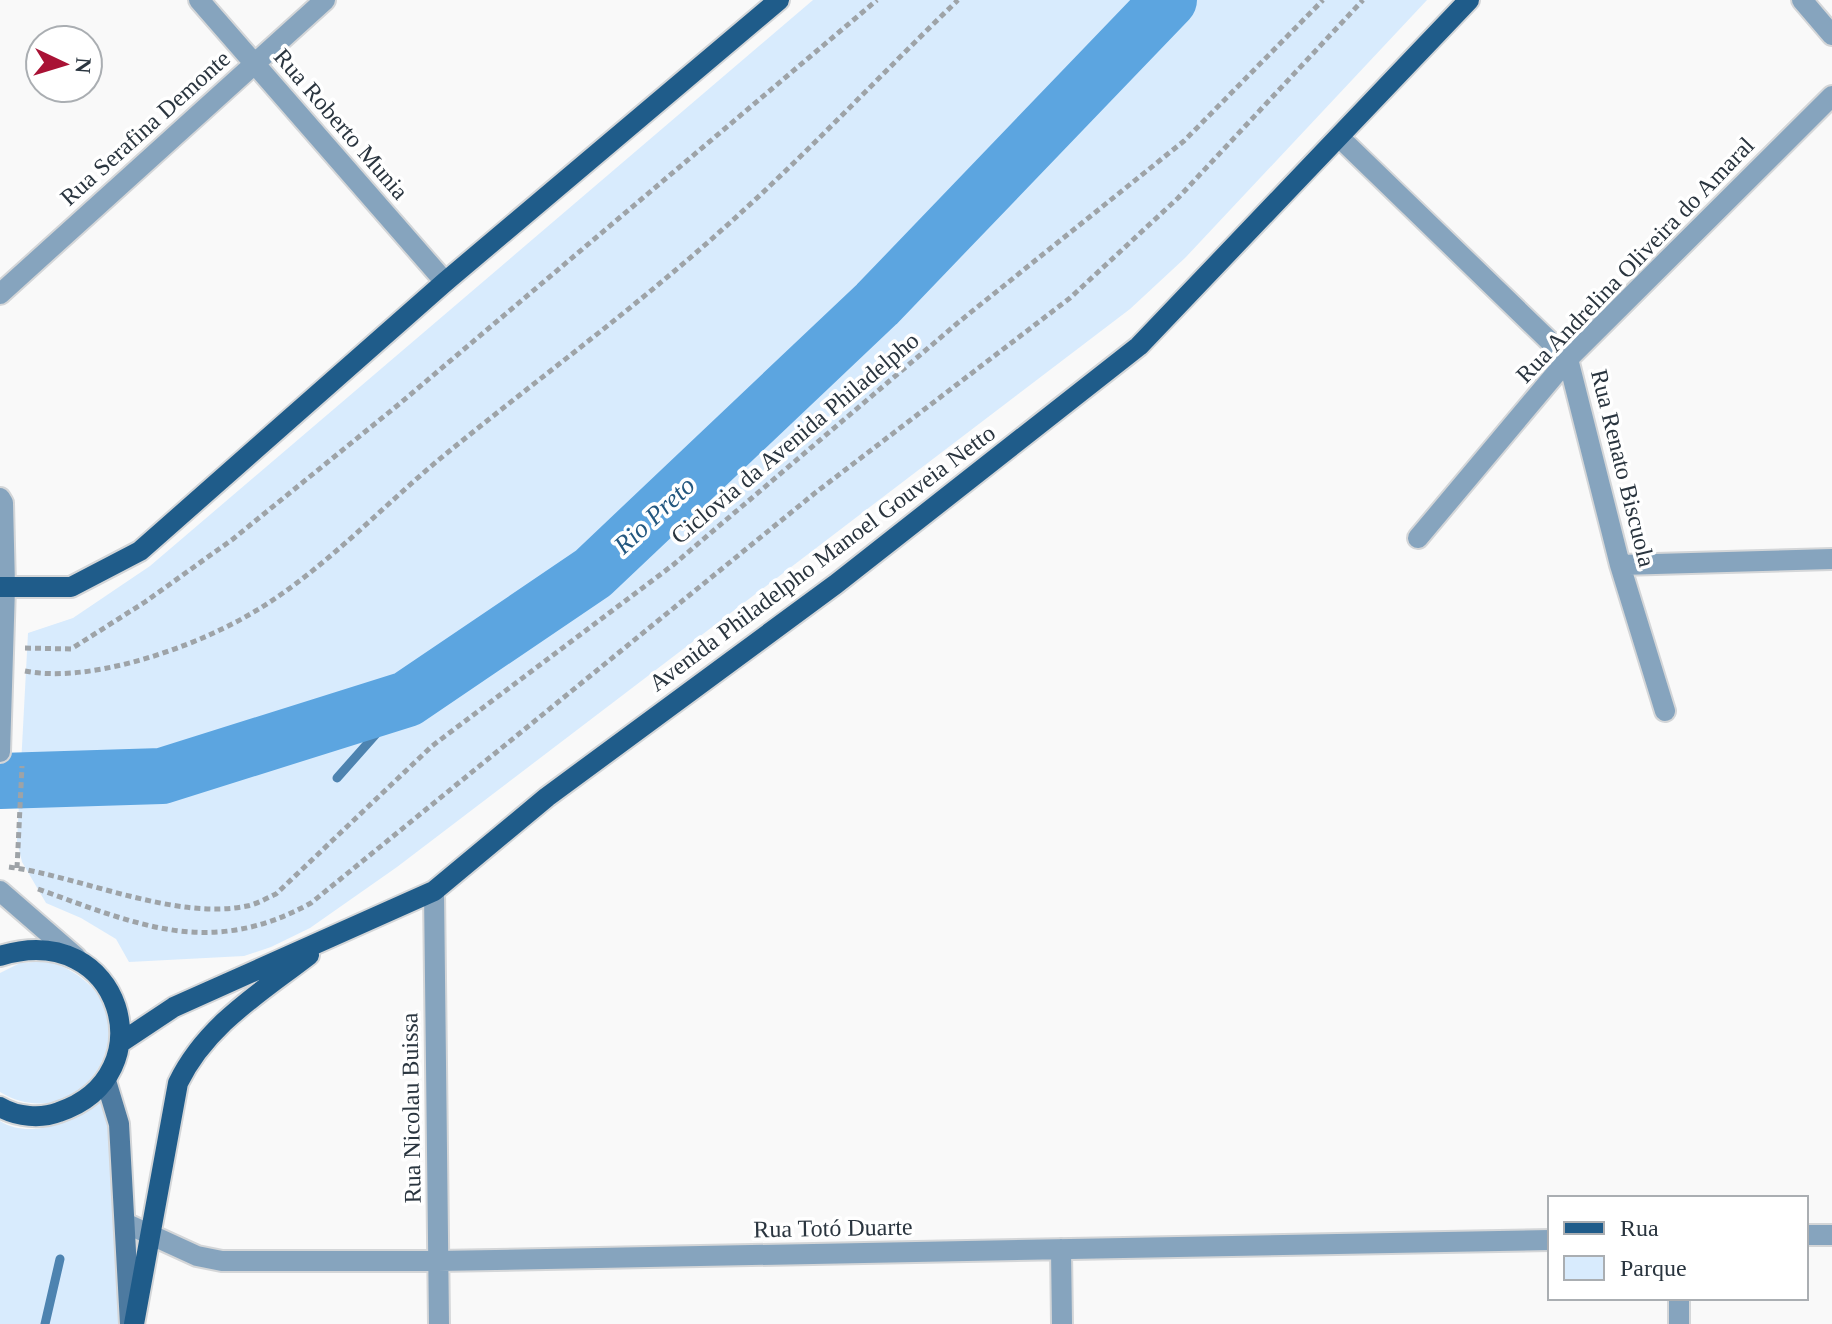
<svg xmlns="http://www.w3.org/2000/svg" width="1832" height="1324" font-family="'Times New Roman',serif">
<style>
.green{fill:#d8ebfd}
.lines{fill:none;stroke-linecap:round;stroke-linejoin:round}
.stream{stroke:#4d83b0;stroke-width:9}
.river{stroke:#5ca5e0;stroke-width:56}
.minor-casing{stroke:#d4d6d8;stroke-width:24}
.tertiary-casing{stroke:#d4d6d8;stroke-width:24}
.secondary-casing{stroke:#d4d6d8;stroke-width:24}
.primary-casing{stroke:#d4d6d8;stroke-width:24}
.path{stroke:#9ea3a7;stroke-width:5;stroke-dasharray:6 4;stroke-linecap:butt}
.minor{stroke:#86a4be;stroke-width:20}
.tertiary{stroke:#86a4be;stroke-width:20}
.secondary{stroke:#4d7aa0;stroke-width:20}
.primary{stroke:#1f5c8a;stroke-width:20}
.labels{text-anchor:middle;stroke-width:7;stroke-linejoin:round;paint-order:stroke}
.street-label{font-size:24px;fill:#2a353f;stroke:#fff}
.water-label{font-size:26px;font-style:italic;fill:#23577f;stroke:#fff}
</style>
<rect width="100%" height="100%" fill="#f9f9f9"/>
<!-- green -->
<path class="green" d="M 813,0 L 1427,0 L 1185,258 L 1130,309 L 397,867 L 310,928 L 271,947 L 244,956 L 129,962 L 116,939 L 81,918 L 46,903 L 22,862 L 17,841 L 28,633 L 73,618 L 150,566 Z
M 48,961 C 168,1000 88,1145 0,1092 L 0,973 L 20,963 Z
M 102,1099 C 127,1168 119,1251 119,1324 L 0,1324 L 0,1121 C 32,1141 77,1120 102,1099 Z"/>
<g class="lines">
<!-- stream -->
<path class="stream" d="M 337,778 L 407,699
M 45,1324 L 60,1259"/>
<!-- river -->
<path class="river" d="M 0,781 L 162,776 L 407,699 L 593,573 L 877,304 L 1169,0"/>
<!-- minor casing -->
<g class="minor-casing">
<path id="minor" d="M 199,0 L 445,282
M 1802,0 L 1832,35
M 1339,137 L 1568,359 L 1620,565 L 1665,711
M 0,294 L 325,0
M 1418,538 L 1568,359 L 1832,96
M 1620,565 L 1832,559
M 434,891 L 439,1324
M 125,1223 L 197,1256 L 222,1261 L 438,1261 L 1550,1240
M 1806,1235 L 1832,1235
M 1061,1249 L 1062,1324
M 1679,1298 L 1679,1324"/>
</g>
<!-- tertiary casing -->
<g class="tertiary-casing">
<path id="tertiary" d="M 0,498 L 3,503 L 5,587 L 0,752
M 0,891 L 76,957"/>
</g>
<!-- secondary casing -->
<g class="secondary-casing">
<path id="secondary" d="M 106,1081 L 119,1124 L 130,1324"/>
</g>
<!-- primary casing -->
<g class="primary-casing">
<path id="primary" d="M 0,587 L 71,587 L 140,551 L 445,282 L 779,0
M 0,956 C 122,918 167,1076 59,1112 C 41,1119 17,1117 0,1107
M 120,1043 L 174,1007 L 434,891 L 547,797 L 836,584 L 1139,346 L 1469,0
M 134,1324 L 178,1083 C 206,1025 260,993 309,955"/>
</g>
<!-- path -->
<path class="path" d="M 25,648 L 71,649 L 145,602 L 233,539 L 398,405 L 877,0
M 25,671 C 86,683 179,652 234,623 C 314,582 378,509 447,453 C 539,378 635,308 724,228 C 805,156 880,75 958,0
M 9,867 C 82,877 176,921 247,906 C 257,904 267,898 276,894 L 432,746 L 673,565 L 960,321 L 1184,141 L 1323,0
M 17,868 L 22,766
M 38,889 C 136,924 210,959 311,903 L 815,493 L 1070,298 L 1178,198 L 1363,0"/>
<!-- minor -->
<use href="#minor" class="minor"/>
<!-- tertiary -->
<use href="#tertiary" class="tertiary"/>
<!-- secondary -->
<use href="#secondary" class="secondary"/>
<!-- primary -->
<use href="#primary" class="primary"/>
</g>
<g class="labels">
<!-- street labels -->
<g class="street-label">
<text transform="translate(341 124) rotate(49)" y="8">Rua Roberto Munia</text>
<text transform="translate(145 128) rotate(-42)" y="8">Rua Serafina Demonte</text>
<text transform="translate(1635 260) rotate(-46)" y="8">Rua Andrelina Oliveira do Amaral</text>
<text transform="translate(795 438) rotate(-40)" y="8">Ciclovia da Avenida Philadelpho</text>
<text transform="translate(1623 468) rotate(76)" y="8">Rua Renato Biscuola</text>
<text transform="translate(822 558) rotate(-37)" y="8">Avenida Philadelpho Manoel Gouveia Netto</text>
<text transform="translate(411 1108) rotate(-91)" y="8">Rua Nicolau Buissa</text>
<text transform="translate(833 1228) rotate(-1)" y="8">Rua Totó Duarte</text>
</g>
<!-- water labels -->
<g class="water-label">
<text transform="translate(654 515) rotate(-43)" y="9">Rio Preto</text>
</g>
</g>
<!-- legend -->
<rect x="1548" y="1196" width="260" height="104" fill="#ffffff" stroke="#aaaeb2" stroke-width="2"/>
<rect x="1564" y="1222" width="40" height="12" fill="#1f5c8a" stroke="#aaaeb2" stroke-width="2"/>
<text x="1620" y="1236" font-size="24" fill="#2a353f">Rua</text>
<rect x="1564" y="1256" width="40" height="24" fill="#d8ebfd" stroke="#aaaeb2" stroke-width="2"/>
<text x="1620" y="1276" font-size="24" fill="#2a353f">Parque</text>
<!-- north arrow -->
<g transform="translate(64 64) rotate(94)"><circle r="38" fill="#ffffff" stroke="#aaaeb2" stroke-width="2"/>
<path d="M0-6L14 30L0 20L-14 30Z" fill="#a91235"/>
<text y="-12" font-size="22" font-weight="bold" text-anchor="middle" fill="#2a353f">N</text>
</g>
</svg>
